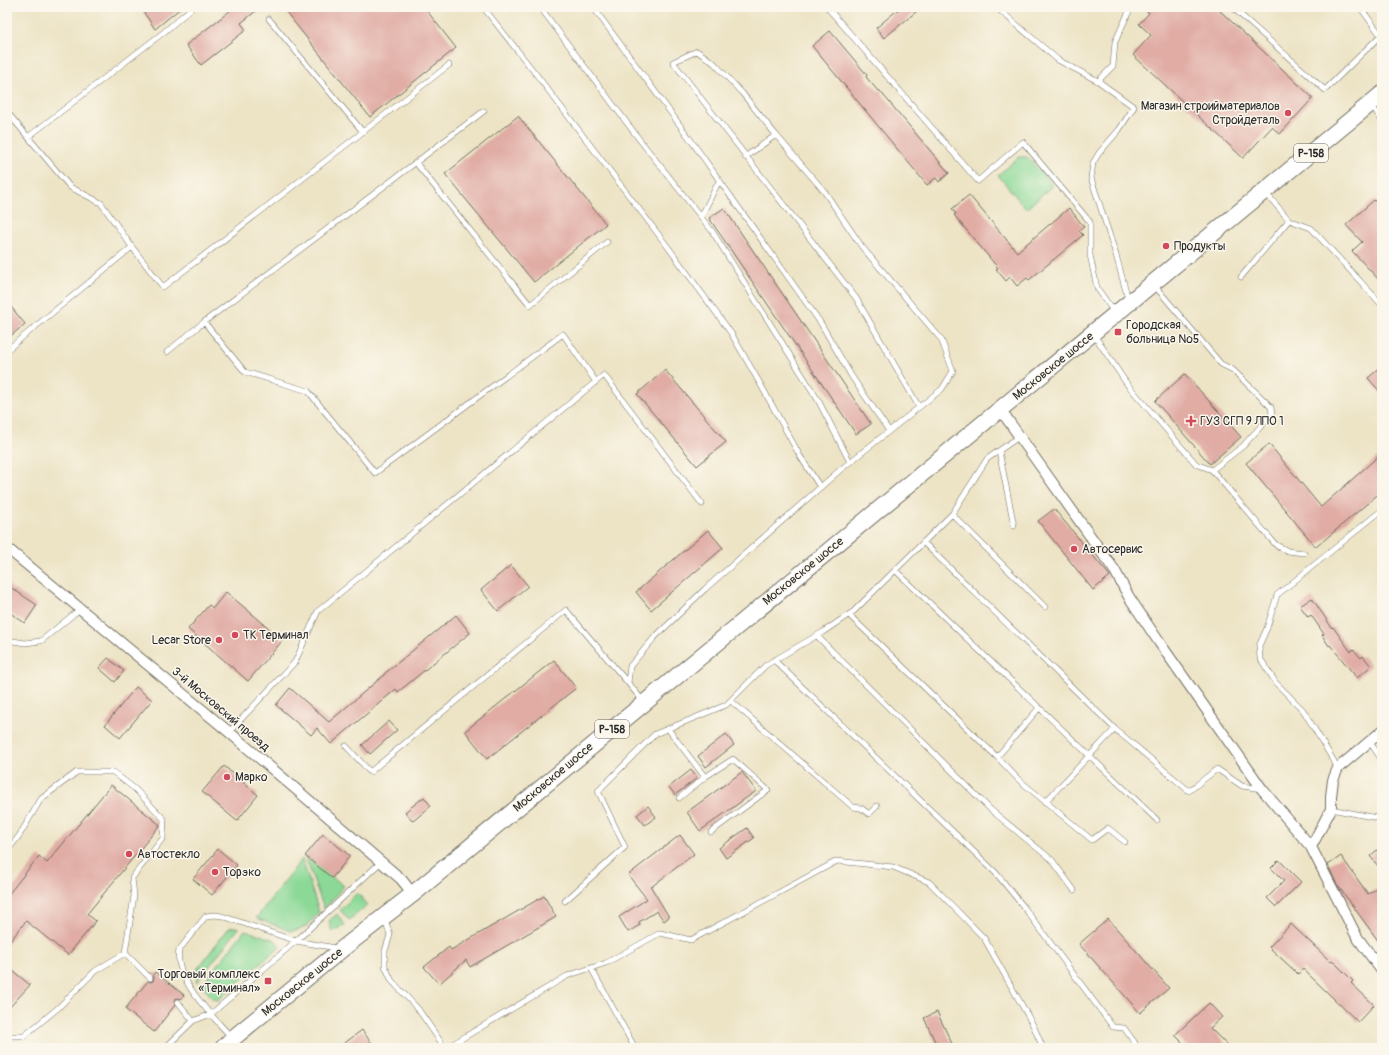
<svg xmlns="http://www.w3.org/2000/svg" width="1389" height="1055" font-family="Pangolin,sans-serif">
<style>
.green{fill:#8cd997;stroke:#5c8261}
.building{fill:#e0aca4}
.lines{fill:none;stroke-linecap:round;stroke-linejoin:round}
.service-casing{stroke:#6f6c61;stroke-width:6}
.minor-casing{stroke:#6f6c61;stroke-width:12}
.primary-casing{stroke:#6f6c61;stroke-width:18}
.service{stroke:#fff;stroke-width:5}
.minor{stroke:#fff;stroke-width:10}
.primary{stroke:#fff;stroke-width:16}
.poi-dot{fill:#d1495b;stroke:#fbf7ec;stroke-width:1.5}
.labels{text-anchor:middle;stroke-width:3;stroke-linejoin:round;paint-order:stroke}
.shield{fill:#fbf7ec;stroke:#696865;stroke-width:1}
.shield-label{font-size:11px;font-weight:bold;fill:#2b2b2b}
.poi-label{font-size:12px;fill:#2b2b2b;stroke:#fbf7ec;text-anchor:start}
.street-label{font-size:12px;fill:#2b2b2b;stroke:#fbf7ec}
</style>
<rect width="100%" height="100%" fill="#fbf7ec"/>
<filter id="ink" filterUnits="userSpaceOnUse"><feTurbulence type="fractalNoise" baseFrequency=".025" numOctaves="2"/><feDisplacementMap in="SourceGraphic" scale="8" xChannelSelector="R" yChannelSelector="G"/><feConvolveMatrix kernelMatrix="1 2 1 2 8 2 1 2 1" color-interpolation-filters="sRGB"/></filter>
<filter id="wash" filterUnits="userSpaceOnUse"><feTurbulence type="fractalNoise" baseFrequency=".012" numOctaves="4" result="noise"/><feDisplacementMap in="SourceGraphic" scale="16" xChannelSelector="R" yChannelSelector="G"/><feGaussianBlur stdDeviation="0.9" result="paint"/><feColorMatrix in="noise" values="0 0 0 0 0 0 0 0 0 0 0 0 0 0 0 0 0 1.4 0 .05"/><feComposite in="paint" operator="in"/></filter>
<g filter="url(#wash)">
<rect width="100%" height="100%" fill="#ede4c6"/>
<!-- green -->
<path class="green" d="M 1019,157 L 1027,157 L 1053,185 L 1026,209 L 998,175 Z
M 305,856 L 344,886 L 324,909 Z
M 302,859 L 319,912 C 309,924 306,930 290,931 L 256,918 Z
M 357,893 L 368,905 L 349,920 L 340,910 Z
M 337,914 L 345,925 L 332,932 L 329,921 Z
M 232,927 L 235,927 L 239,928 L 197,982 L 196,978 L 198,968 L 228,929 Z
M 245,930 L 275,940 L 279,945 L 279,947 L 218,1000 L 213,999 L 202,985 Z"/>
<g id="blocks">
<!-- building -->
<path class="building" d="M 140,7 L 182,7 L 155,29 Z
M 235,7 L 261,7 L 241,23 L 246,30 L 201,65 L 186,45 Z
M 282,7 L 424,7 L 456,48 L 370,117 Z
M 901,7 L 922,7 L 884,38 L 876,28 Z
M 1143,7 L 1216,7 L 1313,98 L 1280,134 L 1272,127 L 1243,158 L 1133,55 L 1151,35 L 1139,24 L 1149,13 Z
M 830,31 L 867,75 L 866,77 L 878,91 L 879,90 L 949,173 L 939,182 L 936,178 L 927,185 L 812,46 Z
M 518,116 L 606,224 L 534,282 L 445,174 Z
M 969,195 L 1017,252 L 1069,208 L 1084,227 L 1079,231 L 1083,235 L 1029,280 L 1027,278 L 1017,286 L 1010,277 L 1006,281 L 996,269 L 998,268 L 954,215 L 956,214 L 952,209 Z
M 1374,200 L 1382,208 L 1382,283 L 1352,251 L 1362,242 L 1346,225 Z
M 724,208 L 871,424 L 856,434 L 709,218 Z
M 7,302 L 25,324 L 7,339 Z
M 1382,366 L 1382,394 L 1368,378 Z
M 665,370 L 726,442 L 697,466 L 637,394 Z
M 1185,374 L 1241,437 L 1210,464 L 1155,401 Z
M 1269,444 L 1321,507 L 1382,453 L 1382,491 L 1316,547 L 1246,463 Z
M 1054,509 L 1110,576 L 1093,590 L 1038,521 Z
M 708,530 L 723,548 L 651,610 L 636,592 Z
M 511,565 L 528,586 L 498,611 L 481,590 Z
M 7,585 L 37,605 L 25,623 L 7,611 Z
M 226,592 L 283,640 L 248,681 L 188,629 L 209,605 L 213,608 Z
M 1312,598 L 1332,628 L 1333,627 L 1351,652 L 1353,649 L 1361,658 L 1363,656 L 1371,666 L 1357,678 L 1330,645 L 1329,646 L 1322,635 L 1324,634 L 1311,615 L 1308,617 L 1300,606 Z
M 456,615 L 470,633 L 398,692 L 396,689 L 331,744 L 317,728 L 311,735 L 276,705 L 290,688 L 329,722 L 384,675 L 384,674 Z
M 108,658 L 124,671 L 115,682 L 99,668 Z
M 554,660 L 576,688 L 487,759 L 465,731 Z
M 136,687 L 152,700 L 120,738 L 105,725 Z
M 389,721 L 397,730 L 370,754 L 362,745 Z
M 726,734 L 734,745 L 706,767 L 698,756 Z
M 224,766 L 258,795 L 237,821 L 202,792 Z
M 691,770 L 697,778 L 675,795 L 669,787 Z
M 742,772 L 756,791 L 700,831 L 687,812 Z
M 111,785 L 160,825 L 87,914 L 96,921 L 68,955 L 26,921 L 7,945 L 7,896 L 39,856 L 47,863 Z
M 424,797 L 431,806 L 413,821 L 405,812 Z
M 648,806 L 656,817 L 645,825 L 637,815 Z
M 747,828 L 754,838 L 726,858 L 719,848 Z
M 323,834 L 350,856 L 332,878 L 305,856 Z
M 680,835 L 694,854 L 651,887 L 669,917 L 664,921 L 657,911 L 639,922 L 640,925 L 628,932 L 619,917 L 647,899 L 628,875 Z
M 1382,846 L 1382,871 L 1370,856 Z
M 218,849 L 237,865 L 212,895 L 193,879 Z
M 1341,856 L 1368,894 L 1382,885 L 1382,946 L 1336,883 L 1328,865 Z
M 1279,860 L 1301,882 L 1276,907 L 1267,898 L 1284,881 L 1271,868 Z
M 544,896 L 556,917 L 470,967 L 466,960 L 439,984 L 424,967 L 449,947 L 451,950 Z
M 1108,919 L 1169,988 L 1140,1013 L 1079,944 Z
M 1291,924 L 1331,962 L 1332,960 L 1353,981 L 1351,983 L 1374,1005 L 1358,1022 L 1303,969 L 1298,974 L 1269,947 Z
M 7,966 L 30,985 L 7,1010 Z
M 155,972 L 184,995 L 180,999 L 178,998 L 175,999 L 174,1002 L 175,1005 L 154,1032 L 125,1009 L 148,981 L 151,982 L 153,981 L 154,977 L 153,975 Z
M 1209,1003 L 1222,1017 L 1210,1028 L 1230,1048 L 1188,1048 L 1175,1035 Z
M 937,1012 L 954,1048 L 938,1048 L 924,1018 Z
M 362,1030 L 375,1048 L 338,1048 Z"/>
</g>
</g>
<g filter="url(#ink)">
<use href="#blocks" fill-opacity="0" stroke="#6f6c61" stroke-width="1"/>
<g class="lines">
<!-- service casing -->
<g class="service-casing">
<path id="service" d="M 483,7 L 539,78 L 668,247 L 731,333 L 762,387 L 800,456 L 820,487
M 540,7 L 639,139 L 712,231 L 818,400 L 850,462
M 593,7 L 690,139 L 820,322 L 852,377 L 889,431
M 827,7 L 978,181 L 1023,142 L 1090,222 L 1090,255 L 1097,288 L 1114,312
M 996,7 L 1058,60 L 1098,81 L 1134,107 L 1119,130 L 1099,153 L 1093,163 L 1091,178 L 1116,255 L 1128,299
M 1232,7 L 1325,90 L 1382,34
M 1360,7 L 1382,37
M 269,19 L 363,132
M 1098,81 L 1113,66 L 1115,42 L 1131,7
M 1372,105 L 1382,121
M 7,112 L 28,137
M 745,157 L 776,135
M 416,163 L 530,305 L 607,242
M 1265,192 L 1289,220 L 1311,228 L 1382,305
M 701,217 L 719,181
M 132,247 L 101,203 L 70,187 L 28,137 L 164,32 L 193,7
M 1241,277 L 1289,220
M 1154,285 L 1221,364 L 1233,370 L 1271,407 L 1272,414 L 1243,446 L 1212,470 L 1276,545 L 1288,551 L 1304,553
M 204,322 L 245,372 L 308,391 L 375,473 L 563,334 L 596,382
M 1094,335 L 1127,384 L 1196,464 L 1212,470
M 7,350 L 132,247 L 163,287 L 449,65
M 167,352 L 204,322 L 484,111
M 999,451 L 1014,526
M 952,514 L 1045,607
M 923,542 L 1115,729 L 1189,791 L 1217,769 L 1242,786 L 1262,789
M 895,570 L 1157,820
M 849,615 L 997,757 L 1019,780 L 1092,840 L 1108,828 L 1125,842
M 817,636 L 991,810 L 1052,860 L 1074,890
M 7,640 L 25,643 L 41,641 L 80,609
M 774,660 L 996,873 L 1023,906 L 1113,1027 L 1124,1028 L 1135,1043 L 1134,1048
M 643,701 L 628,683 L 630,666 L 655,637 L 705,589 L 840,470 L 942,389 L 953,371 L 941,339 L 862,247 L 824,191 L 776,135 L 742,93 L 714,63 L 697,51 L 673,62 L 856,298 L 919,407
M 731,701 L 853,807 L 861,808 L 869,814 L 877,806
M 668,729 L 705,777
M 229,732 L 295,662 L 318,611 L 604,375 L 702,504
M 1369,741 L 1382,760
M 346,746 L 370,772 L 566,610 L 628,683
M 997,757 L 1039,708
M 1338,768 L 1303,710 L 1276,683 L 1260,658 L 1259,646 L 1267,628 L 1277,595 L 1382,510
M 679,798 L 705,777 L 733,759 L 768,790 L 711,832
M 1045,802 L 1115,729
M 1331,809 L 1382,819
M 7,851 L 19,836 L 41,799 L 77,772 L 113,772 L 135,789 L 164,819 L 163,838 L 132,878 L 134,896 L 125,953
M 565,901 L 625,847 L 598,791 L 655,734 L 726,705 L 766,665 L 823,632 L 854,611 L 952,514 L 987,459 L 1020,436
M 385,919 L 390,935 L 385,951 L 385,966 L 392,981 L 418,1009 L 445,1048
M 125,953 L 150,978
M 591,968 L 635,1048
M 178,1002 L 193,1021
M 7,1036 L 24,1036 L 58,1008 L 95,971 L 125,953
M 232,1038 C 214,1017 173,979 179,950 L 206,916 L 214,915 L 222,916 L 296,941 L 336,948
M 165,1048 L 193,1021 L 211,1014 L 296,941 L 381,862
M 446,1048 L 567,976 L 606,963 L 660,933 L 691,940 L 837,861 L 893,867 L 929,882 L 984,938 L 1033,1025 L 1043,1048"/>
</g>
<!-- minor casing -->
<g class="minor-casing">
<path id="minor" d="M 1000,409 L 1115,571 L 1129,597 L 1159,642 L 1262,789 L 1311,847 L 1357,937 L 1382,971
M 7,548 L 229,732 L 401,879 L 413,894
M 1311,847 L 1331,809 L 1331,796 L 1333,780 L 1338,768 L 1382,731"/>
</g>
<!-- primary casing -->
<g class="primary-casing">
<path id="primary" d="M 223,1048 L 232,1039 L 342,949 L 413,894 L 1382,94"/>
</g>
<!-- service -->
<use href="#service" class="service"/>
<!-- minor -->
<use href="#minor" class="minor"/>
<!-- primary -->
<use href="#primary" class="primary"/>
</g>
</g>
<!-- markers -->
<g class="poi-dot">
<circle cx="1288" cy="113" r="4"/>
<circle cx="1166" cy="246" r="4"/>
<rect x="1114" y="328" width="8" height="8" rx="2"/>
<path d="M1189 415h4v4h4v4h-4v4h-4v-4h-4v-4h4z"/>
<circle cx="1074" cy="549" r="4"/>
<circle cx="235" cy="635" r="4"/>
<circle cx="219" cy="640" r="4"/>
<circle cx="227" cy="777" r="4"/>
<circle cx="129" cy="854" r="4"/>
<circle cx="215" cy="872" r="4"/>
<rect x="264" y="977" width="8" height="8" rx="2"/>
</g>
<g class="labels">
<!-- shield labels -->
<g class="shield">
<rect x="1294" y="144" width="34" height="18" rx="3"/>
<rect x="595" y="720" width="34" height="18" rx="3"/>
</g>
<g class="shield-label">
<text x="1311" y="157">Р-158</text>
<text x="612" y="733">Р-158</text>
</g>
<!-- poi labels -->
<g class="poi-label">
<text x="1280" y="110" text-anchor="end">Магазин строийматериалов<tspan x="1280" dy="14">Стройдеталь</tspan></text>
<text x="1174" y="250">Продукты</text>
<text x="1126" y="329">Городская<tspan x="1126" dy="14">больница №5</tspan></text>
<text x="1200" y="425">ГУЗ СГП 9 ЛПО 1</text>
<text x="1082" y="553">Автосервис</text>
<text x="243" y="639">ТК Терминал</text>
<text x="211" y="644" text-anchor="end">Lecar Store</text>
<text x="235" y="781">Марко</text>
<text x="137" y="858">Автостекло</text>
<text x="223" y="876">Торэко</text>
<text x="260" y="978" text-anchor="end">Торговый комплекс<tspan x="260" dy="14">«Терминал»</tspan></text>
</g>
<!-- street labels -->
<g class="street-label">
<text transform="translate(1053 366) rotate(-39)" y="4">Московское шоссе</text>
<text transform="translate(803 571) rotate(-39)" y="4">Московское шоссе</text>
<text transform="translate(221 709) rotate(40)" y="4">3-й Московский проезд</text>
<text transform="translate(553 777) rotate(-40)" y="4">Московское шоссе</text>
<text transform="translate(302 982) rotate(-39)" y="4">Московское шоссе</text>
</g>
</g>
<!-- margin -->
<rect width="1389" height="1055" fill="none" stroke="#fbf7ec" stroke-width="24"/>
</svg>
